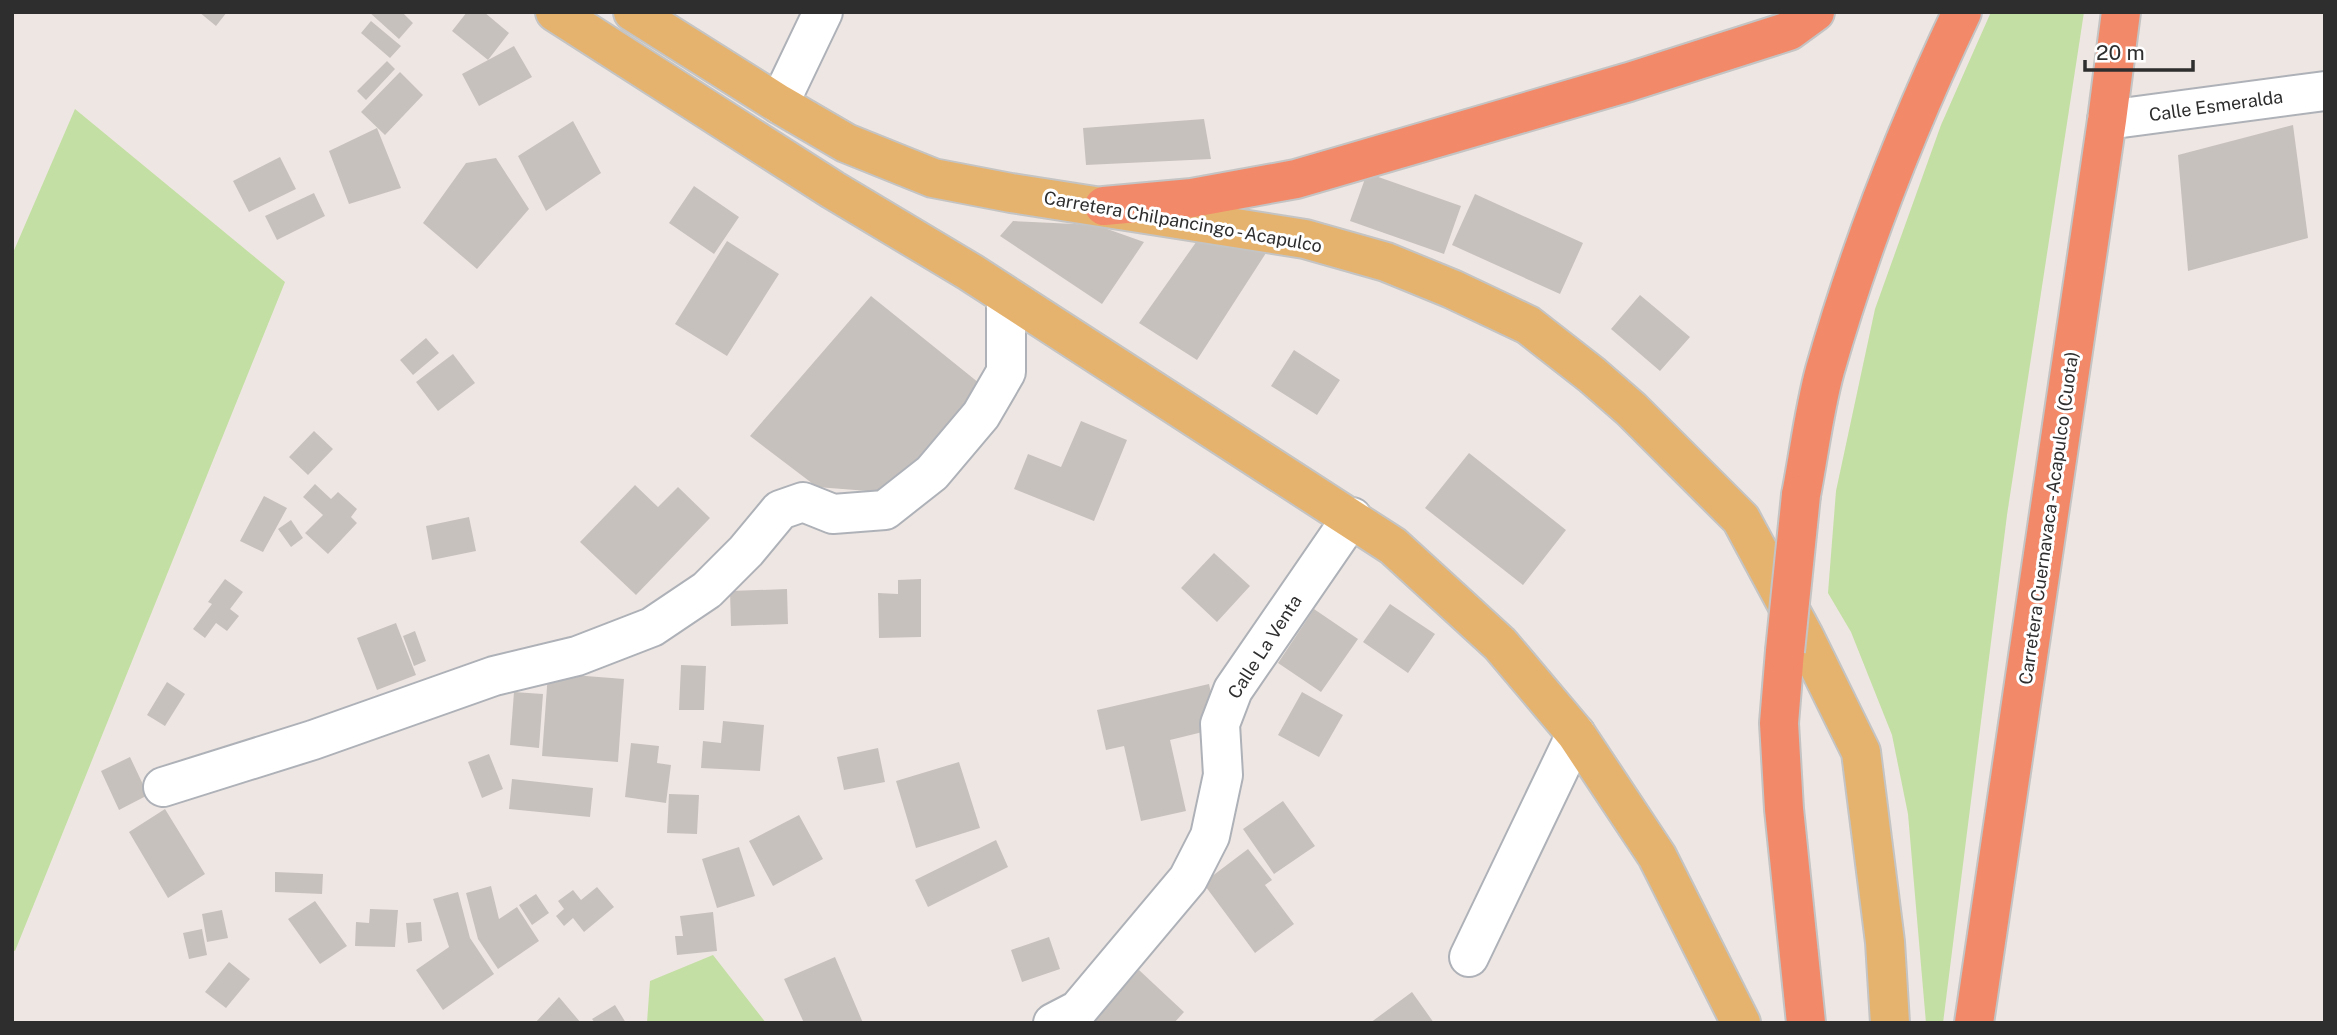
<svg xmlns="http://www.w3.org/2000/svg" width="2337" height="1035" font-family="'Public Sans',sans-serif">
<style>
.green{fill:#c3dfa3}
.building{fill:#c7c1bd}
.lines{fill:none;stroke-linecap:round;stroke-linejoin:round}
.minor-casing{stroke:#aeb2b8;stroke-width:42}
.major-casing{stroke:#c4c4c4;stroke-width:42}
.highway-casing{stroke:#c4c4c4;stroke-width:42}
.minor{stroke:#fff;stroke-width:38}
.major{stroke:#e6b36e;stroke-width:38}
.highway{stroke:#f28969;stroke-width:38}
.highway-bridge-casing{stroke:#c4c4c4;stroke-width:42;stroke-linecap:butt}
.highway-bridge{stroke:#f28969;stroke-width:38}
.labels{text-anchor:middle;stroke-width:6;stroke-linejoin:round;paint-order:stroke}
.street-label{font-size:18px;fill:#2e2e2e;stroke:#fff}
</style>
<rect width="100%" height="100%" fill="#eee6e2"/>
<!-- green -->
<path class="green" d="M 1991,12 L 2084,12 L 2007,515 L 1943,1023 L 1926,1023 L 1908,814 L 1892,735 L 1851,632 L 1828,593 L 1836,491 L 1875,309 L 1941,125 Z
M 75,109 L 285,282 L 15,951 L 12,950 L 12,255 Z
M 713,955 L 766,1023 L 647,1023 L 650,981 Z"/>
<!-- building -->
<path class="building" d="M 199,12 L 227,12 L 216,26 Z
M 369,12 L 402,12 L 413,23 L 399,39 Z
M 467,12 L 484,12 L 509,33 L 488,60 L 452,31 Z
M 371,21 L 401,46 L 390,58 L 361,33 Z
M 514,46 L 532,77 L 479,106 L 462,74 Z
M 387,61 L 395,69 L 366,100 L 357,91 Z
M 400,72 L 423,95 L 385,135 L 361,112 Z
M 1204,119 L 1211,159 L 1086,165 L 1083,128 Z
M 573,121 L 601,173 L 546,211 L 518,156 Z
M 2293,125 L 2308,238 L 2188,271 L 2178,155 Z
M 377,128 L 401,188 L 349,204 L 329,151 Z
M 280,157 L 296,189 L 249,212 L 233,181 Z
M 496,158 L 529,209 L 477,269 L 423,223 L 466,163 Z
M 1367,173 L 1461,206 L 1444,254 L 1350,221 Z
M 694,186 L 739,217 L 714,254 L 669,223 Z
M 314,193 L 325,216 L 277,240 L 265,216 Z
M 1475,194 L 1583,243 L 1560,294 L 1452,245 Z
M 1013,221 L 1096,225 L 1144,242 L 1102,304 L 1000,236 Z
M 1199,238 L 1266,253 L 1197,360 L 1139,323 Z
M 727,241 L 779,274 L 727,356 L 675,324 Z
M 1640,295 L 1690,337 L 1660,371 L 1611,329 Z
M 871,296 L 984,387 L 893,493 L 817,487 L 750,436 Z
M 426,338 L 439,353 L 413,375 L 400,360 Z
M 1294,350 L 1340,380 L 1317,415 L 1271,386 Z
M 453,354 L 475,383 L 438,411 L 416,382 Z
M 1081,421 L 1127,440 L 1094,521 L 1014,489 L 1028,454 L 1061,467 Z
M 314,431 L 333,449 L 308,475 L 289,457 Z
M 1469,453 L 1566,530 L 1523,585 L 1425,508 Z
M 315,484 L 331,499 L 338,492 L 357,509 L 351,517 L 357,523 L 328,554 L 305,533 L 323,515 L 303,497 Z
M 635,485 L 658,507 L 678,487 L 710,518 L 636,595 L 580,542 Z
M 264,496 L 287,508 L 263,552 L 240,541 Z
M 469,517 L 476,551 L 432,560 L 426,526 Z
M 291,520 L 303,538 L 291,547 L 278,529 Z
M 1214,553 L 1250,586 L 1217,622 L 1181,588 Z
M 225,579 L 243,592 L 230,609 L 239,616 L 227,631 L 216,623 L 205,638 L 193,629 L 212,604 L 208,602 Z
M 921,579 L 921,637 L 879,638 L 878,593 L 898,594 L 898,580 Z
M 787,589 L 788,624 L 731,626 L 730,591 Z
M 1390,604 L 1435,634 L 1408,673 L 1363,642 Z
M 1314,609 L 1358,639 L 1321,692 L 1278,663 Z
M 396,623 L 416,675 L 377,690 L 357,638 Z
M 415,631 L 426,661 L 414,666 L 403,636 Z
M 681,665 L 706,666 L 704,710 L 679,710 Z
M 548,673 L 624,679 L 618,762 L 542,756 Z
M 167,682 L 185,694 L 165,726 L 147,715 Z
M 1209,684 L 1219,728 L 1170,740 L 1186,811 L 1141,821 L 1124,746 L 1106,750 L 1097,710 Z
M 514,692 L 543,694 L 539,748 L 510,745 Z
M 1302,692 L 1343,715 L 1319,757 L 1278,735 Z
M 723,721 L 764,725 L 760,771 L 701,768 L 703,741 L 721,743 Z
M 631,743 L 659,746 L 657,763 L 671,765 L 666,803 L 625,797 Z
M 878,748 L 885,782 L 844,790 L 837,757 Z
M 489,754 L 503,789 L 482,798 L 468,762 Z
M 130,757 L 148,795 L 119,810 L 101,771 Z
M 959,762 L 980,828 L 916,848 L 896,781 Z
M 512,779 L 593,788 L 590,817 L 509,809 Z
M 669,794 L 699,795 L 697,834 L 667,833 Z
M 1283,801 L 1315,846 L 1274,874 L 1243,829 Z
M 165,809 L 205,874 L 168,898 L 129,832 Z
M 799,815 L 823,859 L 773,886 L 749,841 Z
M 996,840 L 1008,867 L 928,907 L 915,880 Z
M 739,847 L 755,896 L 717,908 L 702,859 Z
M 1248,849 L 1272,880 L 1265,885 L 1294,924 L 1255,953 L 1203,883 Z
M 275,872 L 323,874 L 322,894 L 275,892 Z
M 491,886 L 499,919 L 517,907 L 539,941 L 498,969 L 478,939 L 466,893 Z
M 597,887 L 614,907 L 584,932 L 573,918 L 564,926 L 556,916 L 564,909 L 558,901 L 573,890 L 581,900 Z
M 458,892 L 470,938 L 494,974 L 443,1010 L 416,970 L 449,947 L 433,899 Z
M 536,894 L 549,913 L 532,925 L 519,905 Z
M 315,901 L 347,946 L 320,964 L 288,919 Z
M 370,909 L 398,910 L 395,947 L 355,946 L 356,922 L 369,923 Z
M 222,910 L 228,938 L 207,942 L 202,914 Z
M 713,912 L 717,951 L 677,955 L 675,936 L 683,936 L 680,916 Z
M 421,922 L 422,941 L 408,943 L 406,923 Z
M 202,929 L 207,955 L 189,959 L 183,933 Z
M 1049,937 L 1060,969 L 1022,982 L 1011,950 Z
M 835,957 L 863,1023 L 804,1023 L 784,979 Z
M 229,962 L 250,979 L 226,1008 L 205,992 Z
M 1139,970 L 1184,1012 L 1174,1023 L 1092,1023 Z
M 1412,992 L 1434,1023 L 1370,1023 Z
M 559,997 L 581,1023 L 535,1023 Z
M 615,1005 L 626,1023 L 595,1023 L 592,1019 Z"/>
<g class="lines">
<!-- minor casing -->
<g class="minor-casing">
<path id="minor" d="M 779,104 L 823,12
M 2107,120 L 2325,91
M 163,787 L 313,740 L 494,676 L 577,656 L 652,627 L 707,590 L 746,551 L 780,510 L 803,502 L 833,514 L 885,510 L 932,473 L 981,415 L 1006,372 L 1006,296
M 1469,957 L 1576,734
M 1053,1023 L 1078,1010 L 1188,879 L 1210,836 L 1223,775 L 1220,724 L 1233,690 L 1352,517"/>
</g>
<!-- major casing -->
<g class="major-casing">
<path id="major" d="M 555,12 L 833,190 L 970,272 L 1393,546 L 1500,644 L 1576,734 L 1657,856 L 1741,1023
M 633,12 L 779,104 L 846,143 L 933,178 L 1011,193 L 1305,239 L 1386,262 L 1452,289 L 1528,325 L 1592,375 L 1631,409 L 1741,519 L 1804,636 L 1861,752 L 1885,942 L 1890,1023"/>
</g>
<!-- highway casing -->
<g class="highway-casing">
<path id="highway" d="M 1104,206 L 1192,198 L 1296,179 L 1629,82 L 1789,31 L 1815,12
M 1801,495 C 1809,454 1814,410 1825,370 C 1861,244 1906,130 1962,12
M 1785,651 L 1779,723 L 1784,809 L 1806,1023
M 1974,1023 L 2107,120 L 2121,12"/>
</g>
<!-- minor -->
<use href="#minor" class="minor"/>
<!-- major -->
<use href="#major" class="major"/>
<!-- highway -->
<use href="#highway" class="highway"/>
<!-- highway-bridge casing -->
<g class="highway-bridge-casing">
<path id="highway-bridge" d="M 1785,651 L 1801,495"/>
</g>
<!-- highway-bridge -->
<use href="#highway-bridge" class="highway-bridge"/>
</g>
<g class="labels">
<!-- street labels -->
<g class="street-label">
<text transform="translate(2216 106) rotate(-8)" y="6">Calle Esmeralda</text>
<text transform="translate(1183 222) rotate(10)" y="6">Carretera Chilpancingo - Acapulco</text>
<text transform="translate(2049 518) rotate(-82)" y="6">Carretera Cuernavaca - Acapulco (Cuota)</text>
<text transform="translate(1265 647) rotate(-57)" y="6">Calle La Venta</text>
</g>
</g>
<!-- border -->
<rect width="2337" height="1035" fill="none" stroke="#2e2e2e" stroke-width="28"/>
<!-- scale -->
<path d="M2085 60v10h108v-10" fill="none" stroke="#2e2e2e" stroke-width="3.5"/>
<text x="2096" y="60" font-size="21" fill="#2e2e2e" stroke="#ffffff" stroke-width="5" paint-order="stroke">20 m</text>
</svg>
